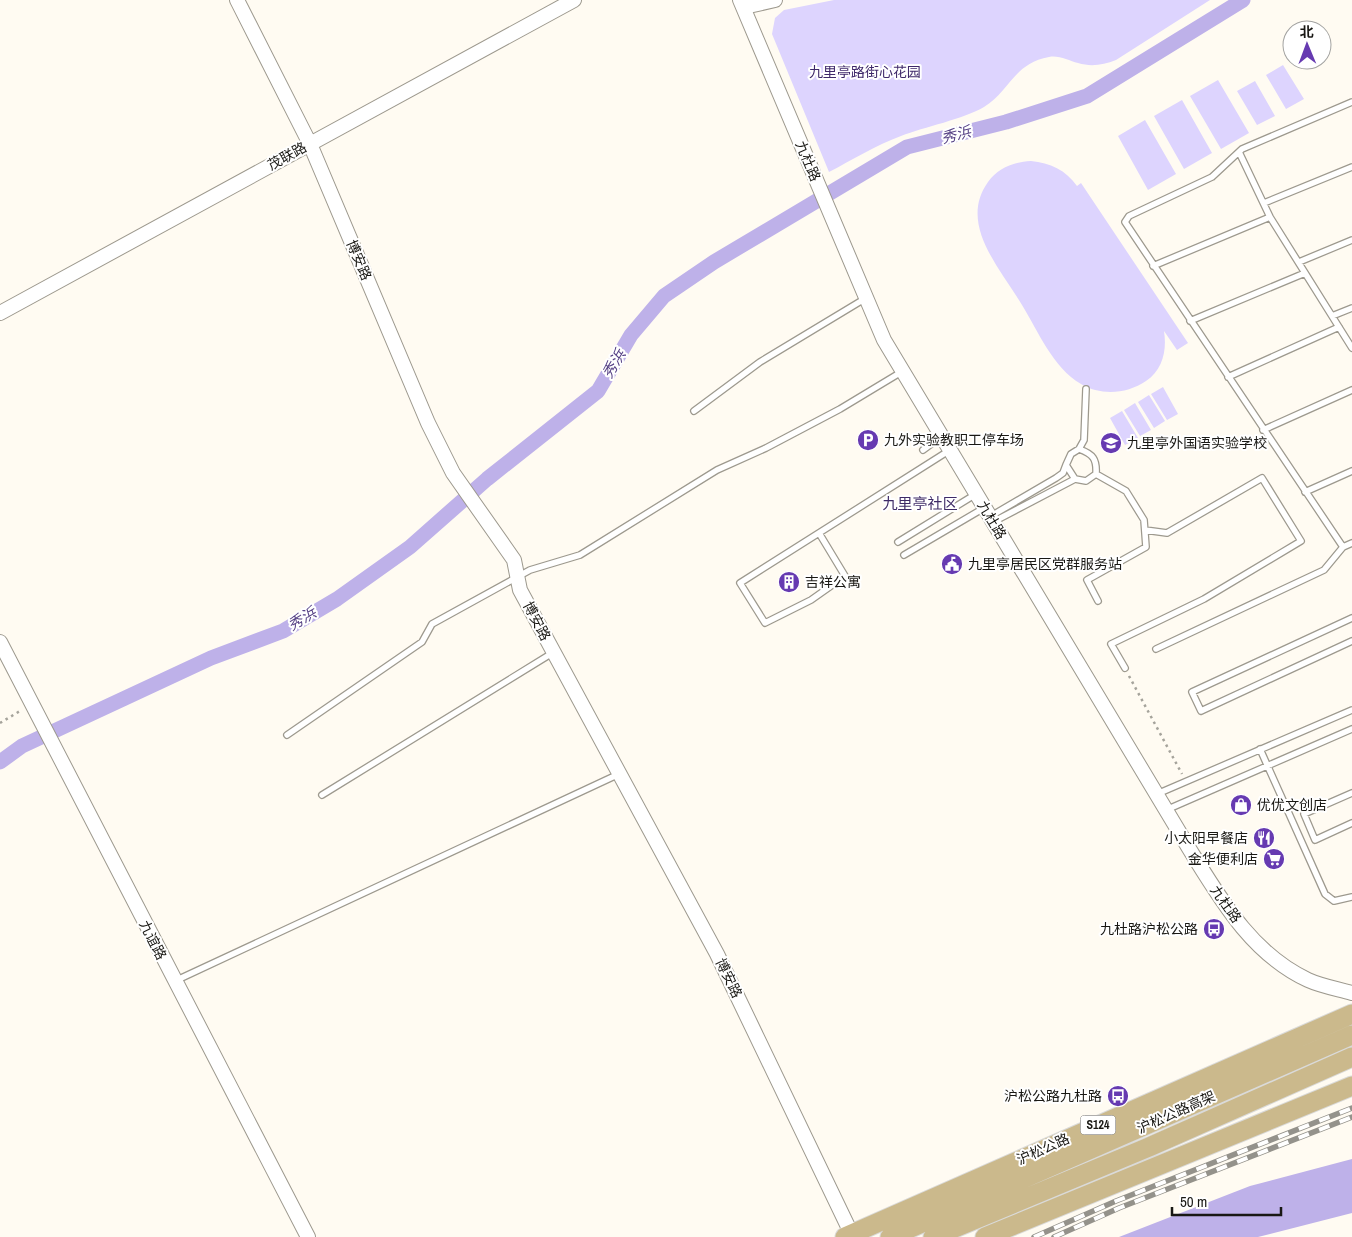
<svg xmlns="http://www.w3.org/2000/svg" width="1352" height="1237" font-family="'Archivo Narrow','Noto Sans SC',sans-serif">
<style>
.green{fill:#ddd4fe}
.water{fill:#beb1e9}
.lines{fill:none;stroke-linecap:round;stroke-linejoin:round}
.canal{stroke:#beb1e9;stroke-width:15}
.service-casing{stroke:#9d998e;stroke-width:8}
.tertiary-casing{stroke:#9d998e;stroke-width:16}
.primary-casing{stroke:#dadad9;stroke-width:21}
.path{stroke:#a5a39b;stroke-width:2.5;stroke-dasharray:2.5 4;stroke-linecap:butt}
.service{stroke:#fff;stroke-width:5.5}
.tertiary{stroke:#fff;stroke-width:14}
.primary{stroke:#cbb98c;stroke-width:19}
.rail-casing{stroke:#94928b;stroke-width:5.5}
.rail{stroke:#fff;stroke-width:4;stroke-dasharray:11;stroke-linecap:butt}
.labels{text-anchor:middle;stroke-width:4;stroke-linejoin:round;paint-order:stroke}
.shield{fill:#fff;stroke:#5e5d5a;stroke-width:1}
.shield-label{font-size:12px;font-weight:bold;fill:#191814}
.park-label{font-size:14px;fill:#3f296a;stroke:#fff}
.street-label{font-size:14px;fill:#191814;stroke:#fff}
.poi-label{font-size:14px;fill:#191814;stroke:#fff;text-anchor:start}
.water-label{font-size:15px;font-style:italic;fill:#564185;stroke:#fff}
.neighbourhood-label{font-size:15px;fill:#3e2a66;stroke:#fff}
</style>
<rect width="100%" height="100%" fill="#fffbf2"/>
<!-- green -->
<path class="green" d="M 834,0 L 1210,0 L 1116,60 C 1103,65 1091,67 1078,63 C 1069,61 1059,55 1049,57 C 1014,63 1010,91 984,107 C 964,119 924,127 901,136 C 876,145 852,160 829,172 L 772,34 L 775,18 L 784,10 Z
M 1283,65 L 1304,99 L 1286,109 L 1266,75 Z
M 1218,80 L 1249,133 L 1221,149 L 1190,96 Z
M 1255,81 L 1275,116 L 1257,125 L 1237,91 Z
M 1182,100 L 1212,153 L 1184,169 L 1154,116 Z
M 1145,120 L 1176,174 L 1148,190 L 1118,136 Z
M 1031,161 C 1050,163 1066,170 1077,186 L 1081,183 L 1188,343 L 1177,350 L 1164,331 C 1167,350 1163,370 1146,381 C 1127,394 1101,396 1081,384 C 1053,368 1038,331 1022,305 C 1000,268 958,224 988,182 C 998,168 1014,162 1031,161 Z
M 1163,387 L 1178,414 L 1167,420 L 1151,394 Z
M 1149,395 L 1165,421 L 1154,428 L 1138,402 Z
M 1135,403 L 1151,430 L 1140,436 L 1124,410 Z
M 1122,411 L 1138,438 L 1125,445 L 1110,418 Z"/>
<!-- water -->
<path class="water" d="M 1352,1159 L 1352,1213 L 1258,1237 L 1119,1237 L 1250,1186 Z"/>
<g class="lines">
<!-- canal -->
<path class="canal" d="M 0,762 L 22,746 L 123,699 L 211,658 L 283,631 L 337,599 L 410,547 L 487,479 L 598,391 L 631,335 L 664,296 L 714,262 L 907,147 L 1006,122 L 1087,96 L 1243,0"/>
<!-- service casing -->
<g class="service-casing">
<path id="service" d="M 1239,152 L 1270,217 L 1352,348
M 1264,203 L 1352,167
M 1299,262 L 1352,240
M 1153,266 L 1270,217
M 1332,316 L 1352,308
M 1190,321 L 1305,273
M 1228,377 L 1339,327
M 694,411 L 760,362 L 866,298
M 1263,430 L 1352,390
M 1079,449 C 1093,454 1097,459 1096,474 L 1086,481 L 1075,479 L 1066,465 L 1071,454 L 1079,449 L 1084,440 L 1086,389
M 923,450 L 942,436
M 1096,474 L 1126,491 L 1144,520 L 1146,547 L 1087,580 L 1098,601
M 1305,492 L 1352,471
M 991,516 L 1056,478 L 1063,473 L 1066,465
M 993,522 L 1075,479
M 819,533 L 845,576 L 811,600 L 765,623 L 740,583 L 950,450
M 898,542 L 976,494
M 1343,547 L 1125,222 L 1129,216 L 1212,177 L 1242,149 L 1352,102
M 904,555 L 984,508
M 1352,618 L 1192,692 L 1201,711 L 1352,641
M 1156,649 L 1324,570 L 1343,547 L 1352,543
M 1125,668 L 1111,644 L 1204,599 L 1301,541 L 1262,478 L 1167,533 L 1145,530
M 287,735 L 422,642 L 432,624 L 530,570 L 580,555 L 717,470 L 766,448 L 840,409 L 903,371
M 1260,749 L 1325,894 L 1334,901 L 1352,897
M 1352,793 L 1304,814 L 1315,840 L 1352,823
M 1157,794 L 1352,710
M 322,795 L 554,652
M 1166,810 L 1352,729
M 177,980 L 619,774"/>
</g>
<!-- tertiary casing -->
<g class="tertiary-casing">
<path id="tertiary" d="M 237,0 L 310,144 L 428,423 L 453,473 L 514,560 L 520,590 L 717,954 L 853,1237
M 740,0 L 884,340 L 1190,850 C 1221,900 1252,954 1308,980 C 1321,986 1338,989 1352,993
M 744,7 L 775,0
M 0,313 L 574,0
M 0,642 L 308,1237"/>
</g>
<!-- primary casing -->
<g class="primary-casing">
<path id="primary" d="M 845,1237 L 1352,1014
M 890,1237 L 1352,1035
M 933,1237 L 1149,1147 L 1352,1057
M 985,1237 L 1352,1086"/>
</g>
<!-- path -->
<path class="path" d="M 1129,676 L 1182,774
M 0,723 L 20,711"/>
<!-- service -->
<use href="#service" class="service"/>
<!-- tertiary -->
<use href="#tertiary" class="tertiary"/>
<!-- primary -->
<use href="#primary" class="primary"/>
<!-- rail casing -->
<g class="rail-casing">
<path id="rail" d="M 1034,1237 L 1116,1201 L 1352,1108
M 1054,1237 L 1119,1208 L 1352,1117"/>
</g>
<!-- rail -->
<use href="#rail" class="rail"/>
</g>
<!-- icons -->
<defs>
<g id="parking-disc" transform="scale(1.125)"><circle r="9.5" fill="#663ab1" stroke="#fff"/><path d="M-3.5-5.5H1a3.5 3.5 0 0 1 0 7H-1V5.5H-3.5ZM-1-3.4V-.6H.8a1.4 1.4 0 0 0 0-2.8Z" fill="#fff"/></g>
<g id="school-disc" transform="scale(1.125)"><circle r="9.5" fill="#663ab1" stroke="#fff"/><path d="M0-5L7-2L0 1L-7-2ZM-4 1L0 2.5L4 1V4Q0 6-4 4Z" fill="#fff"/></g>
<g id="civic-disc" transform="scale(1.125)"><circle r="9.5" fill="#663ab1" stroke="#fff"/><path d="M-.6-6.5H3V-4.5H.6V-3L4-1V1h2V6H-6V1h2V-1L-.6-3ZM-1.2 2.5V6h2.4V2.5Z" fill="#fff"/></g>
<g id="building-disc" transform="scale(1.125)"><circle r="9.5" fill="#663ab1" stroke="#fff"/><path d="M-4-6H4V6H1V3H-1V6H-4ZM-2.5-4.3h1.7v1.8h-1.7ZM.8-4.3h1.7v1.8H.8ZM-2.5-1h1.7V.8h-1.7ZM.8-1h1.7V.8H.8Z" fill="#fff"/></g>
<g id="shop-disc" transform="scale(1.125)"><circle r="9.5" fill="#663ab1" stroke="#fff"/><path d="M-5-2.5h2.3a2.7 3.5 0 0 1 5.4 0H5L5.5 6h-11ZM-1.5-2.5h3a1.5 2.3 0 0 0-3 0Z" fill="#fff"/></g>
<g id="restaurant-disc" transform="scale(1.125)"><circle r="9.5" fill="#663ab1" stroke="#fff"/><path d="M-5-6h1v4h1v-4h1v4h1v-4h1v5L-1.5 .5V6h-2V.5L-5-1ZM5-6V6H3V1.5H1.5Q1.5-4 5-6Z" fill="#fff"/></g>
<g id="supermarket-disc" transform="scale(1.125)"><circle r="9.5" fill="#663ab1" stroke="#fff"/><path d="M-6-5.5h2.5l.6 2H6L4.5 2H-2.5L-4.4-4H-6ZM-1.5 3.2a1.3 1.3 0 1 0 .1 0ZM3 3.2a1.3 1.3 0 1 0 .1 0Z" fill="#fff"/></g>
<g id="bus-disc" transform="scale(1.125)"><circle r="9.5" fill="#663ab1" stroke="#fff"/><path d="M-5-6H5V4H4V6H2V4H-2V6H-4V4H-5ZM-3.5-4V0h7V-4ZM-3.5 1.2v1.5H-2V1.2ZM2 1.2v1.5H3.5V1.2Z" fill="#fff"/></g>
</defs>
<g fill-rule="evenodd">
<use href="#parking-disc" x="868" y="440"/>
<use href="#school-disc" x="1111" y="443"/>
<use href="#civic-disc" x="952" y="564"/>
<use href="#building-disc" x="789" y="582"/>
<use href="#shop-disc" x="1241" y="805"/>
<use href="#restaurant-disc" x="1264" y="838"/>
<use href="#supermarket-disc" x="1274" y="859"/>
<use href="#bus-disc" x="1214" y="929"/>
<use href="#bus-disc" x="1118" y="1096"/>
</g>
<g class="labels">
<!-- shield labels -->
<rect class="shield" x="1080.5" y="1115.5" width="35" height="19" rx="4"/>
<g class="shield-label">
<text x="1098" y="1129">S124</text>
</g>
<!-- park labels -->
<g class="park-label">
<text x="865" y="77">九里亭路街心花园</text>
</g>
<!-- street labels -->
<g class="street-label">
<text transform="translate(287 156) rotate(-29)" y="5">茂联路</text>
<text transform="translate(808 161) rotate(67)" y="5">九杜路</text>
<text transform="translate(359 260) rotate(67)" y="5">博安路</text>
<text transform="translate(992 520) rotate(59)" y="5">九杜路</text>
<text transform="translate(537 621) rotate(62)" y="5">博安路</text>
<text transform="translate(1226 904) rotate(55)" y="5">九杜路</text>
<text transform="translate(153 940) rotate(63)" y="5">九谊路</text>
<text transform="translate(729 978) rotate(64)" y="5">博安路</text>
<text transform="translate(1176 1112) rotate(-24)" y="5">沪松公路高架</text>
<text transform="translate(1043 1149) rotate(-24)" y="5">沪松公路</text>
</g>
<!-- poi labels -->
<g class="poi-label">
<text x="884" y="445">九外实验教职工停车场</text>
<text x="1127" y="448">九里亭外国语实验学校</text>
<text x="968" y="569">九里亭居民区党群服务站</text>
<text x="805" y="587">吉祥公寓</text>
<text x="1257" y="810">优优文创店</text>
<text x="1248" y="843" text-anchor="end">小太阳早餐店</text>
<text x="1258" y="864" text-anchor="end">金华便利店</text>
<text x="1198" y="934" text-anchor="end">九杜路沪松公路</text>
<text x="1102" y="1101" text-anchor="end">沪松公路九杜路</text>
</g>
<!-- water labels -->
<g class="water-label">
<text transform="translate(956 135) rotate(-14)" y="5">秀浜</text>
<text transform="translate(614 364) rotate(-59)" y="5">秀浜</text>
<text transform="translate(302 619) rotate(-31)" y="5">秀浜</text>
</g>
<!-- neighbourhood labels -->
<g class="neighbourhood-label">
<text x="920" y="509">九里亭社区</text>
</g>
</g>
<!-- north arrow -->
<g transform="translate(1307 45) rotate(359)"><circle r="24" fill="#ffffff" stroke="#a3a3a1"/>
<path d="M0-4L9 19L0 12L-9 19Z" fill="#663ab1"/>
<text y="-8" font-size="14" font-weight="bold" text-anchor="middle" fill="#191814">北</text>
</g>
<!-- scale -->
<path d="M1172 1207v8h109v-8" fill="none" stroke="#191814" stroke-width="2.5"/>
<text x="1180" y="1207" font-size="15" fill="#191814" stroke="#ffffff" stroke-width="4" paint-order="stroke">50 m</text>
</svg>
